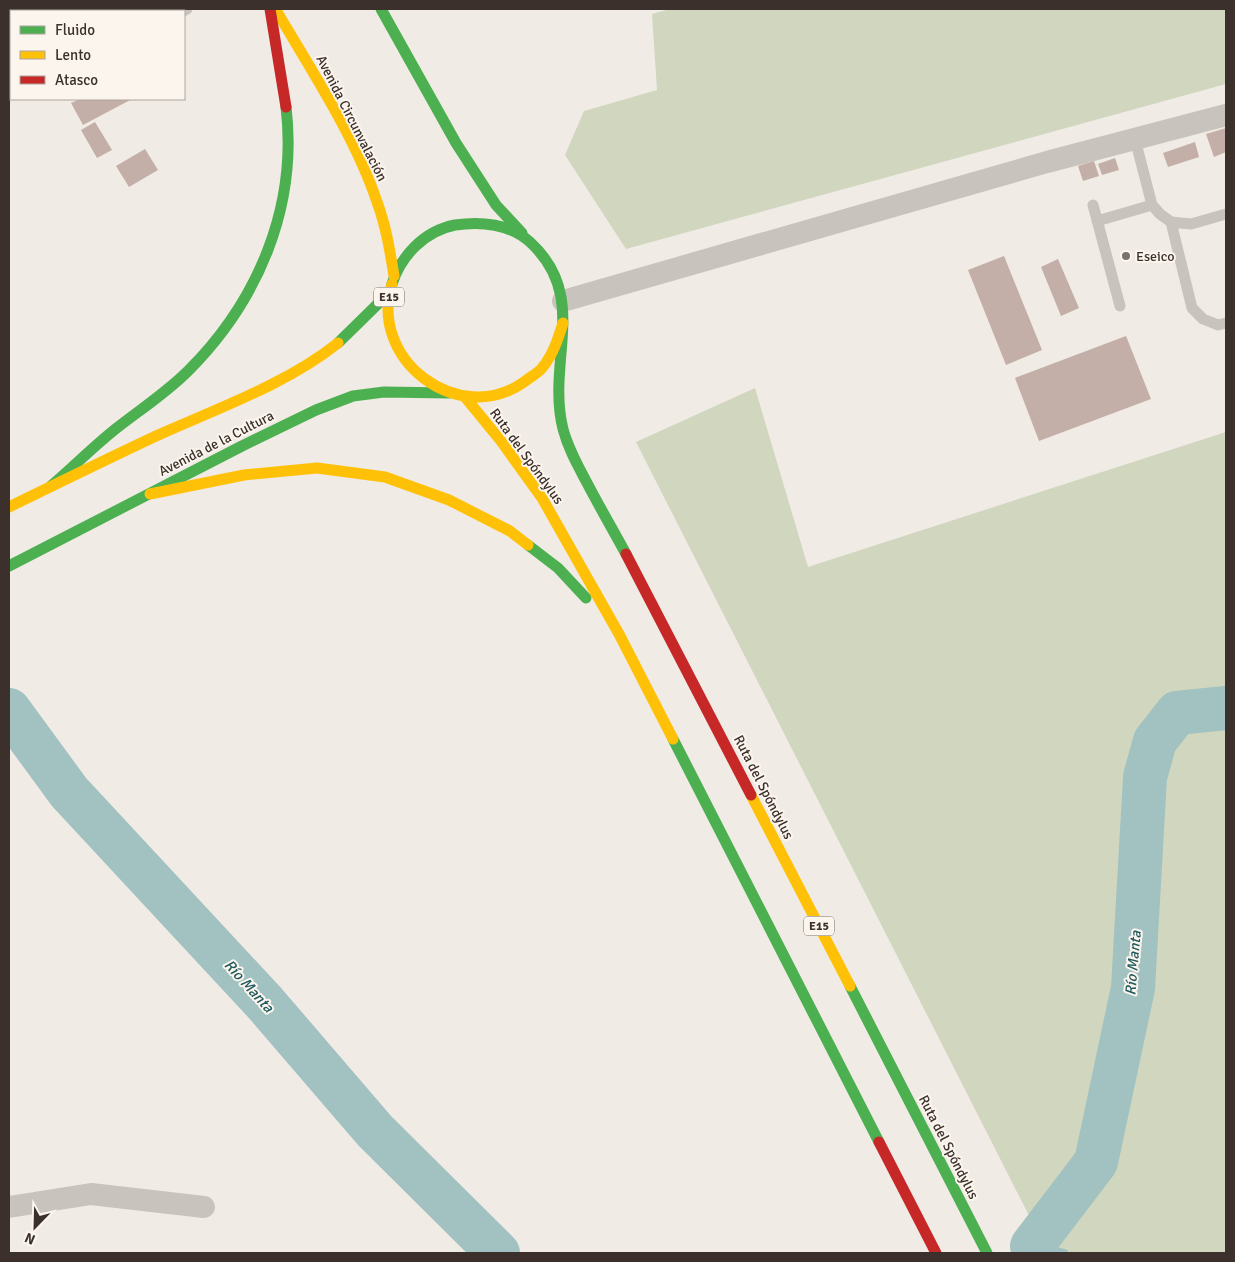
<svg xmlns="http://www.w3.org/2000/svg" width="1235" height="1262" font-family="Signika,sans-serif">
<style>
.green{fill:#d1d6bf}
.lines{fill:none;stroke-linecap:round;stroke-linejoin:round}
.stream{stroke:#a1c2c1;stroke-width:8}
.river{stroke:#a1c2c1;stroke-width:44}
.building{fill:#c3afa7}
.lane{stroke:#c9c3be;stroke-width:11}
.street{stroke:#c9c3be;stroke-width:22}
.fast{stroke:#4caf50;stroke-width:11}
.slow{stroke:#ffc107;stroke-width:11}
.jam{stroke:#c62828;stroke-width:11}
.poi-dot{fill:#7a716c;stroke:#fbf5ee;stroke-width:2}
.labels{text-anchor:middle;stroke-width:4;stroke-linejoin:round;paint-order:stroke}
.shield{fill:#fbf5ee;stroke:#756b66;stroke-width:1}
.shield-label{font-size:12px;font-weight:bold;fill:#3b302b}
.street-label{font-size:14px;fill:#3b302b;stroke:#fbf5ee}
.poi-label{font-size:14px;fill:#3b302b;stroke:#fbf5ee;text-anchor:start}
.water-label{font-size:15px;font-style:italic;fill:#1f5a5e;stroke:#fbf5ee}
</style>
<rect width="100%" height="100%" fill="#f0ebe5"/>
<!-- green -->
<path class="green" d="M 670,9 L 1226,9 L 1226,84 L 626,249 L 565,155 L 584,111 L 657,90 L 652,14 Z
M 755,388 L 808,567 L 1226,432 L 1226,1253 L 1048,1253 L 636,442 Z"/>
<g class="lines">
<!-- stream -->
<path class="stream" d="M 1032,1246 L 1064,1253"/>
<!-- river -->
<path class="river" d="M 9,710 L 69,792 L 265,1003 L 375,1131 L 498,1253
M 1032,1246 L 1096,1162 L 1133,988 L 1145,777 L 1155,741 L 1177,713 L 1226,708"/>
</g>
<!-- building -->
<path class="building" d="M 70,9 L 136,9 L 131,11 L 65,11 Z
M 80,99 L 132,99 L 83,125 L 71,103 Z
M 95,122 L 112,150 L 97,158 L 81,130 Z
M 1226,128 L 1226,152 L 1214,157 L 1206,134 Z
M 1195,142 L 1199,157 L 1168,167 L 1163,153 Z
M 145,149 L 158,170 L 129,187 L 116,166 Z
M 1115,158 L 1119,170 L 1102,175 L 1098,164 Z
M 1094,161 L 1099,176 L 1083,181 L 1078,166 Z
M 1004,256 L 1042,350 L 1006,365 L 968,270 Z
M 1058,259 L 1079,308 L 1061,316 L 1041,267 Z
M 1126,336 L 1151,399 L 1039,441 L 1015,378 Z"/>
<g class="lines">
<!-- lane -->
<path class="lane" d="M 46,11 L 46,9
M 183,11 L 187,9
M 1135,139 L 1152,205 L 1160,214 L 1171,222 L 1191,224 L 1226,214
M 1093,205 L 1120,306
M 1097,221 L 1152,205
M 1171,222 L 1192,308 L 1203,319 L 1218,325 L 1226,323"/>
<!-- street -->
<path class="street" d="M 563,301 L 1047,162 L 1226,115
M 9,1207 L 91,1194 L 204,1207"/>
<!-- fast -->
<path class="fast" d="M 381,9 L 456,143 L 496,205 L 522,233
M 392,284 C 401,256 424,231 455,225 C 481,221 510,224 530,242 C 590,297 546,361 563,429 C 568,448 577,464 586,481 C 599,506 613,530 626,554
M 338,343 L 389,293
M 51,486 C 72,468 92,448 113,431 C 138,411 165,394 188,371 C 258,301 298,207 286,107
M 528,545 L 558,568 L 586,598
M 9,566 L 242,446 L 316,410 L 353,396 L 384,392 L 449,393
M 673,739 L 879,1142
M 850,986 L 987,1253"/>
<!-- slow -->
<path class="slow" d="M 276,10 C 311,70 355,136 377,202 C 386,226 390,251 394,276
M 392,284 C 368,360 459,428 524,382 C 530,377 537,374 542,368 C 553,355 558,339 563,323
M 465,397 L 501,441 L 542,498 L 619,634 L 673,739
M 150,494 L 244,475 L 317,468 L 385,477 L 449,500 L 510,531 L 528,545
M 9,507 C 58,483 107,459 156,436 C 216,409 287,384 338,343
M 751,795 L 850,986"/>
<!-- jam -->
<path class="jam" d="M 270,9 L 286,107
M 626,554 L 751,795
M 879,1142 L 936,1253"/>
</g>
<!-- markers -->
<circle class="poi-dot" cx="1126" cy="256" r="5"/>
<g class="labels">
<!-- shield labels -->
<g class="shield">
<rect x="374" y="287.5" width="30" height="19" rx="4"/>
<rect x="804" y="916.5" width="30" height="19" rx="4"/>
</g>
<g class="shield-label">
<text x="389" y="301">E15</text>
<text x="819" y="930">E15</text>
</g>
<!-- street labels -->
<g class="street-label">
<text transform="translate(352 118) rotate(63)" y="5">Avenida Circunvalación</text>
<text transform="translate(216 443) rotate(-27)" y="5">Avenida de la Cultura</text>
<text transform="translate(527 456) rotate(54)" y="5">Ruta del Spóndylus</text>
<text transform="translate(764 787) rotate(63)" y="5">Ruta del Spóndylus</text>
<text transform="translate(949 1147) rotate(63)" y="5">Ruta del Spóndylus</text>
</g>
<!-- poi labels -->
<g class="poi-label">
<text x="1136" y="261">Eseico</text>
</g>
<!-- water labels -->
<g class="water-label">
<text transform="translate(1133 963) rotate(-85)" y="5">Río Manta</text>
<text transform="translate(249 986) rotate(48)" y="5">Río Manta</text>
</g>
</g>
<!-- border -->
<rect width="1235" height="1262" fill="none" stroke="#3b302b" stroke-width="20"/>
<!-- legend -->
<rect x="10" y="10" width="175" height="90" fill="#fbf5ee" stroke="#aea6a0"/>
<rect x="20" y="26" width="25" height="8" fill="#4caf50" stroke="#aea6a0"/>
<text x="55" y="35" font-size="15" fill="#3b302b">Fluido</text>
<rect x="20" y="51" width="25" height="8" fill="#ffc107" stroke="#aea6a0"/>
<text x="55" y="60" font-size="15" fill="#3b302b">Lento</text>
<rect x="20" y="76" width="25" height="8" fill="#c62828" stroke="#aea6a0"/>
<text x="55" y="85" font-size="15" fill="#3b302b">Atasco</text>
<!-- north arrow -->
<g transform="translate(35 1227) rotate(203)" stroke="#fbf5ee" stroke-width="4" paint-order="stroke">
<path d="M0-4L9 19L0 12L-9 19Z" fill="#3b302b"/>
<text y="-8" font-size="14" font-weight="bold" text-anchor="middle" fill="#3b302b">N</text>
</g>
</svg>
